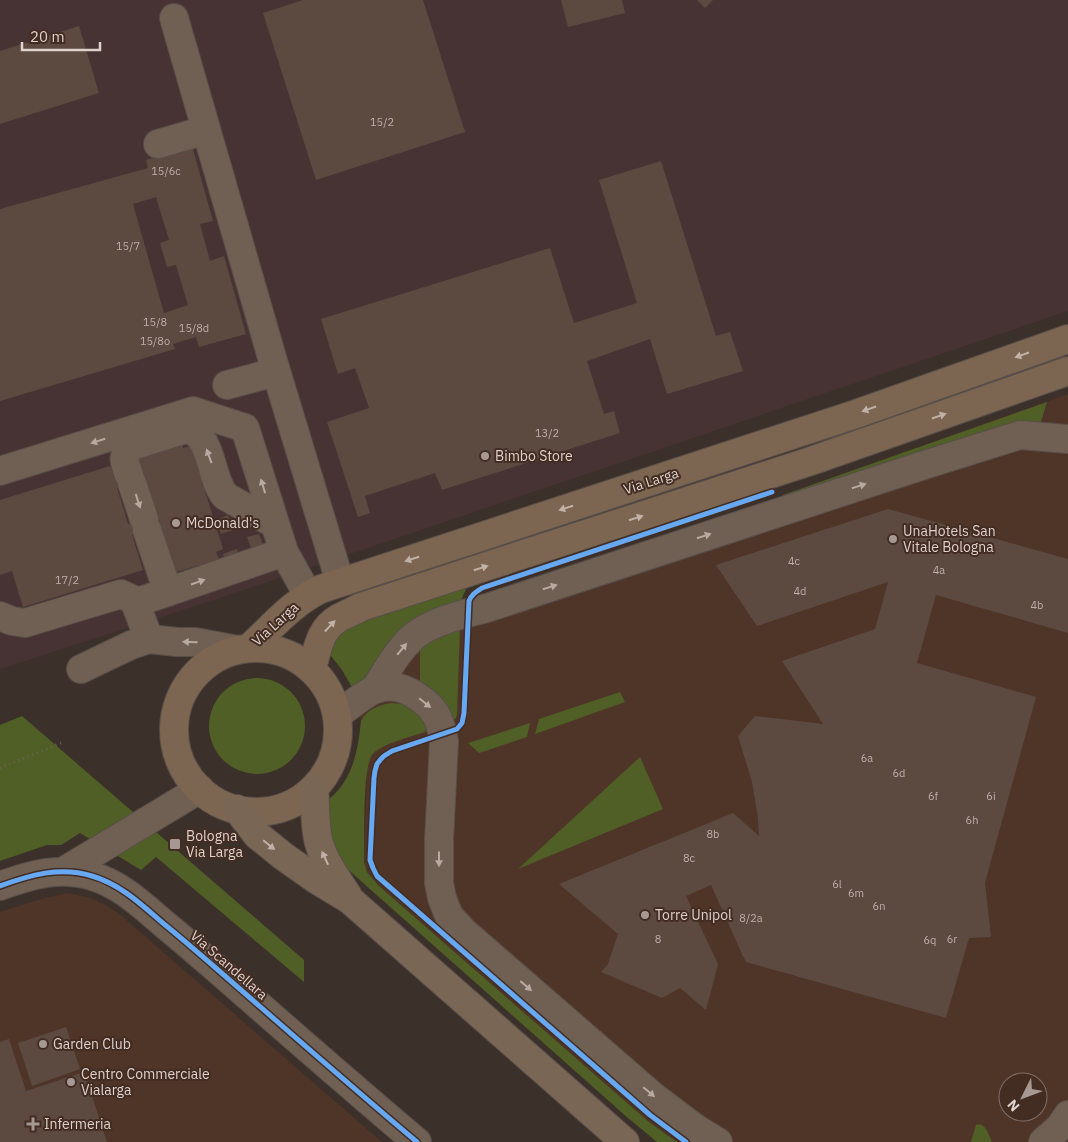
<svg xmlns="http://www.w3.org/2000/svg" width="1068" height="1142" font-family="'IBM Plex Sans',sans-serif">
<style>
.built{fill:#4f3428;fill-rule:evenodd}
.industrial{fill:#473333}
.green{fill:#4f5f26}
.building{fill:#5c4a41;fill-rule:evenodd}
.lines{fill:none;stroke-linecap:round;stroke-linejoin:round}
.minor-casing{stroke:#584e49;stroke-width:30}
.major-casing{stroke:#584e49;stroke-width:30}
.highway-casing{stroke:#584e49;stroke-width:30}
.path{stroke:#6c6056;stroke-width:3;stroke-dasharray:1 4;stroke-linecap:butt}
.minor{stroke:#706053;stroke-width:28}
.major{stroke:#7c6651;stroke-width:28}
.highway{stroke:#7a6655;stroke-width:28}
.cycleway-casing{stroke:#432d23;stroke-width:8}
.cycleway{stroke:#66a8f1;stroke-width:5}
.oneway{fill:#c1b1a6}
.oneway2{fill:#b8a9a1}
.oneway3{fill:#c1b1a8}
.poi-dot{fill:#a69993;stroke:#432d23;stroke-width:2}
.labels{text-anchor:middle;stroke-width:4;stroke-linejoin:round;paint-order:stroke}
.number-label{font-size:11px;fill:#beafa8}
.poi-label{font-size:14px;fill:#dfd1cb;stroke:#432d23;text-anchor:start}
.street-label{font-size:14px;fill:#dfd1cb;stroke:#432d23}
</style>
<rect width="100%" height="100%" fill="#3c302a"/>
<!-- built -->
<path class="built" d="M 1068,394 L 1068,1142 L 677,1142 L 649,1122 L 539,1026 L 378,885 L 367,872 L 364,862 L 367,772 L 361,721 L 355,689 L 384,655 L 784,500 L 783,495 ZM 1008,1082 L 1038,1082 L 1038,1112 L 1008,1112 Z
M 66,893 L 88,897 L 102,903 L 117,912 L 382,1142 L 0,1142 L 0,912 L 41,899 Z"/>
<!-- industrial -->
<path class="industrial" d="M 0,0 L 1068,0 L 1068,311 L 214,600 L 0,669 Z"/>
<!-- green -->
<path class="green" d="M 1047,402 L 1040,425 L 784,500 L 783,495 Z
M 467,587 L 462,598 L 461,605 L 360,686 L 353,689 L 342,670 L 331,656 L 331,649 L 336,636 L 353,624 Z
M 460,628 L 457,714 L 456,718 L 453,721 C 444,701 440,693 420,682 L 420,646 L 425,641 Z
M209 726a48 48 0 1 1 96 0a48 48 0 1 1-96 0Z
M 620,692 L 625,702 L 535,734 L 539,719 Z
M 391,703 C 415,704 417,711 429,729 L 425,732 C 411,737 380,744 372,755 C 362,770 365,841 364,862 L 367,872 L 378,885 L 649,1122 L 677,1142 L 657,1142 L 628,1118 L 344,866 L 335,855 L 327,818 L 329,799 C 353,780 358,750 361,721 C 367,709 379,705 391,703 Z
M 22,716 L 304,960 L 304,982 L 156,857 L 141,870 L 80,833 L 61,845 L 47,845 L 0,861 L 0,725 Z
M 530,723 L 527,737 L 479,753 L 468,743 Z
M 640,757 L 663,809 L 518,869 Z
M 980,1124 C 987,1127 989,1135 992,1142 L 971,1142 L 976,1125 Z"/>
<!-- building -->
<path class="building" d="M 303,0 L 423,0 L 465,132 L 316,180 L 263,13 Z
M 561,0 L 622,0 L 625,13 L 568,27 Z
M 697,0 L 713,0 L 705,8 Z
M 79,26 L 99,93 L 0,124 L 0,51 Z
M 192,146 L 213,221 L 200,224 L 210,261 L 224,256 L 246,334 L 199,347 L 196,337 L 173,344 L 175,349 L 0,401 L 0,209 L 148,168 L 146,160 ZM 156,197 L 169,240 L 160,243 L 167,267 L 176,265 L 188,305 L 164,313 L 133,204 Z
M 661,161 L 716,336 L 730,332 L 743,371 L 667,394 L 650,339 L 587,361 L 604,414 L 614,411 L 620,433 L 442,490 L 435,473 L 365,496 L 370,513 L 358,517 L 327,422 L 369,408 L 355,368 L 338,374 L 321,319 L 550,248 L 574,323 L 637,303 L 599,180 Z
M 182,444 L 183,448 L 191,446 L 223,549 L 216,552 L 219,559 L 170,574 L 155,528 L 132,535 L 143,570 L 23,607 L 12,571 L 0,575 L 0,500 L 110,466 L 115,480 L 138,473 L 134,459 ZM 141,481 L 152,517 L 128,524 L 117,488 Z
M 888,509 L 1068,559 L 1068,633 L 936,595 L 917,663 L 1036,697 L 985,883 L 991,937 L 969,938 L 946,1018 L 746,962 L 743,956 L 742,956 L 742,954 L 711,885 L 686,896 L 718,964 L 706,1010 L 680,988 L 662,998 L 601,972 L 608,964 L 618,934 L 559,884 L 733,813 L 759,836 L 758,818 L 752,782 L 738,736 L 755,716 L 823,724 L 782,661 L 875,629 L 888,582 L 757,626 L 716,565 Z
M 228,515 L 233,530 L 221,534 L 216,520 Z
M 259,534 L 263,545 L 251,548 L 247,537 Z
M 237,549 L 240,558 L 225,563 L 223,554 Z
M 66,1027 L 80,1069 L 32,1086 L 18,1043 Z
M 9,1039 L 26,1091 L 84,1072 L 107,1142 L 0,1142 L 0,1042 Z"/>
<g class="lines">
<!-- minor casing -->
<g class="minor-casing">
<path id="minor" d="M 174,18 L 273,361 L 340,582
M 158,144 L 206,130
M 227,385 L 276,372
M 0,471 L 193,411 L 245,428 L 284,552 L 308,595
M 129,475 C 125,463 120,456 132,446 L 183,430 L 192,430 C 195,432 199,435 201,438 C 213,455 212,479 225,496 L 275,524
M 132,483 L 144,519
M 147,530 L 168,592
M 135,603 L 284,552
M 0,616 L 12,621 L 25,623 L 121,594 L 134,600 L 149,639
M 81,669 L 131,645 L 149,639 L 177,642 L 195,642 L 238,650
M 375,689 C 388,669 400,645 421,631 C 441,619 465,614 487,608 L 918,467 L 1020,435 L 1068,439
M 337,715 C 346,709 366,692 376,689 C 381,687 390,686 395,687 C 409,689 430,703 436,715 C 441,723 442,732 444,741 L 439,840 L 439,883 L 442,898 L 449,916 L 464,932 L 654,1097 L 695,1128 L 718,1142
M 64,871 L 200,789
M 0,886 C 30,875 60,866 92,876 C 120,884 142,905 164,924 C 180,937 195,950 210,963 C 279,1023 347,1083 417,1142
M 1043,1142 L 1060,1127 L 1068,1115"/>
</g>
<!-- major casing -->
<g class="major-casing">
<path id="major" d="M 249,648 C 272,627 293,602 321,589 L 856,414 L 1068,339
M174 730a82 82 0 1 1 164 0a82 82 0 1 1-164 0Z
M 312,669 C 317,650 320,628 339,618 C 346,614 354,611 361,607 L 811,461 L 1068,371"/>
</g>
<!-- highway casing -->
<g class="highway-casing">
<path id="highway" d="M 314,788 C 316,806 314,826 319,843 C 325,863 337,879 348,896
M 237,809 L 257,835 L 283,856 L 317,880 L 350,900 L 625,1142"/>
</g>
<!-- path -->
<path class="path" d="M 0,768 L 61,743"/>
<!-- minor -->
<use href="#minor" class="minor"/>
<!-- major -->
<use href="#major" class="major"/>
<!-- highway -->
<use href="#highway" class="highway"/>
<!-- cycleway casing -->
<g class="cycleway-casing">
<path id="cycleway" d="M 0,886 C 30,875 60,866 92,876 C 120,884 142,905 164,924 C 180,937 195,950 210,963 C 279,1023 347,1083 417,1142
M 686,1142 L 650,1115 L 625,1093 L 377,876 L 373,868 L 370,860 L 374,778 L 375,771 L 377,764 L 381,759 L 384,756 L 392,751 L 457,729 L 462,723 L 464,713 L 469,601 C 472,594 476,592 482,588 L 772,492"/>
</g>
<!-- cycleway -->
<use href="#cycleway" class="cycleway"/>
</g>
<!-- one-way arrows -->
<defs><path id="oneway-solid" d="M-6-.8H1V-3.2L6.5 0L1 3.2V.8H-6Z" transform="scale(1.25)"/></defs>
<g class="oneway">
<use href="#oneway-solid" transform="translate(1022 355) rotate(161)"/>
<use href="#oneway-solid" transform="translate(869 409) rotate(161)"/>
<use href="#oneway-solid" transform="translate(939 416) rotate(-19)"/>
<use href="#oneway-solid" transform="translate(566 508) rotate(162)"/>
<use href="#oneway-solid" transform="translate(636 518) rotate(-18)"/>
<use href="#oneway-solid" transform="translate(412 559) rotate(162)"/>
<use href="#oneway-solid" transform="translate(481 568) rotate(-18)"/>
<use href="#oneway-solid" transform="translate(330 626) rotate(-47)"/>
</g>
<g class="oneway2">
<use href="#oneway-solid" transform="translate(98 441) rotate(163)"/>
<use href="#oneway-solid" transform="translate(209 456) rotate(-110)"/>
<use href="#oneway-solid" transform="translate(263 486) rotate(-107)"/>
<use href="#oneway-solid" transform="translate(859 486) rotate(-18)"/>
<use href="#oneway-solid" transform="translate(138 501) rotate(72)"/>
<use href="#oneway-solid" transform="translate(704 536) rotate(-18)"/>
<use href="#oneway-solid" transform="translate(198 582) rotate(-19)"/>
<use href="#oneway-solid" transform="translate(550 587) rotate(-18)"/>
<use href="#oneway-solid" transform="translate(190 642) rotate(-179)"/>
<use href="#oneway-solid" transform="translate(402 649) rotate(-50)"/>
<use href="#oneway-solid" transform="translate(425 703) rotate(39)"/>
<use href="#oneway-solid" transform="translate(439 859) rotate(90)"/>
<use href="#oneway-solid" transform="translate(526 986) rotate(41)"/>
<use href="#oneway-solid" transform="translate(649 1092) rotate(40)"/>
</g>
<g class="oneway3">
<use href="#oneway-solid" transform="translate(269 845) rotate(39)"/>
<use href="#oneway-solid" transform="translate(325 858) rotate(-115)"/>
</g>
<!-- markers -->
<g class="poi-dot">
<circle cx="485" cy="456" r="5"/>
<circle cx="176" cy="523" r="5"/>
<circle cx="893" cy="539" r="5"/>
<rect x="169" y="838" width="12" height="12" rx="2.5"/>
<circle cx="645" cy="915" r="5"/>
<circle cx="43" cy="1044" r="5"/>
<circle cx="71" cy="1082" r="5"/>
<path d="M30.5 1116.5h5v5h5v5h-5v5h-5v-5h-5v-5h5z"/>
</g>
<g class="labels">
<!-- number labels -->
<g class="number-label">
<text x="382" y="126">15/2</text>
<text x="166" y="175">15/6c</text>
<text x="128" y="250">15/7</text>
<text x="155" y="326">15/8</text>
<text x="194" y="332">15/8d</text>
<text x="155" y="345">15/8o</text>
<text x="547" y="437">13/2</text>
<text x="794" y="565">4c</text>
<text x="939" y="574">4a</text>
<text x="67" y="584">17/2</text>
<text x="800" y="595">4d</text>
<text x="1037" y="609">4b</text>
<text x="867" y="762">6a</text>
<text x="899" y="777">6d</text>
<text x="933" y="800">6f</text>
<text x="991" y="800">6i</text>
<text x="972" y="824">6h</text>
<text x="713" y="838">8b</text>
<text x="689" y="862">8c</text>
<text x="837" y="888">6l</text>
<text x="856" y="897">6m</text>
<text x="879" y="910">6n</text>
<text x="751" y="922">8/2a</text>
<text x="658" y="943">8</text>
<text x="952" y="943">6r</text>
<text x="930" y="944">6q</text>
</g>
<!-- poi labels -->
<g class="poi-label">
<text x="495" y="461">Bimbo Store</text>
<text x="186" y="528">McDonald's</text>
<text x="903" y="536">UnaHotels San<tspan x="903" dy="16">Vitale Bologna</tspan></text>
<text x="186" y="841">Bologna<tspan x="186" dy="16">Via Larga</tspan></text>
<text x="655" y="920">Torre Unipol</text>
<text x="53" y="1049">Garden Club</text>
<text x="81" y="1079">Centro Commerciale<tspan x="81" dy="16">Vialarga</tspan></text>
<text x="44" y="1129">Infermeria</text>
</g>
<!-- street labels -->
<g class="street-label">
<text transform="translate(651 481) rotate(-18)" y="5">Via Larga</text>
<text transform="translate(275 624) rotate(-42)" y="5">Via Larga</text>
<text transform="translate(229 965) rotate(41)" y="5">Via Scandellara</text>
</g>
</g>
<!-- north arrow -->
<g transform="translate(1023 1097) rotate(228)"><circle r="24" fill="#432d23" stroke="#816f66"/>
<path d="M0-4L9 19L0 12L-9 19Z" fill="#a69993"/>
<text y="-8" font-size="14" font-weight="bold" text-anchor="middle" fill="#dfd1cb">N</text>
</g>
<!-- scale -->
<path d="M22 42v8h78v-8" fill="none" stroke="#dfd1cb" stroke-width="2.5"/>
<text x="30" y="42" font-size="15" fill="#dfd1cb" stroke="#432d23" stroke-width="4" paint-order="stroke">20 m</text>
</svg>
